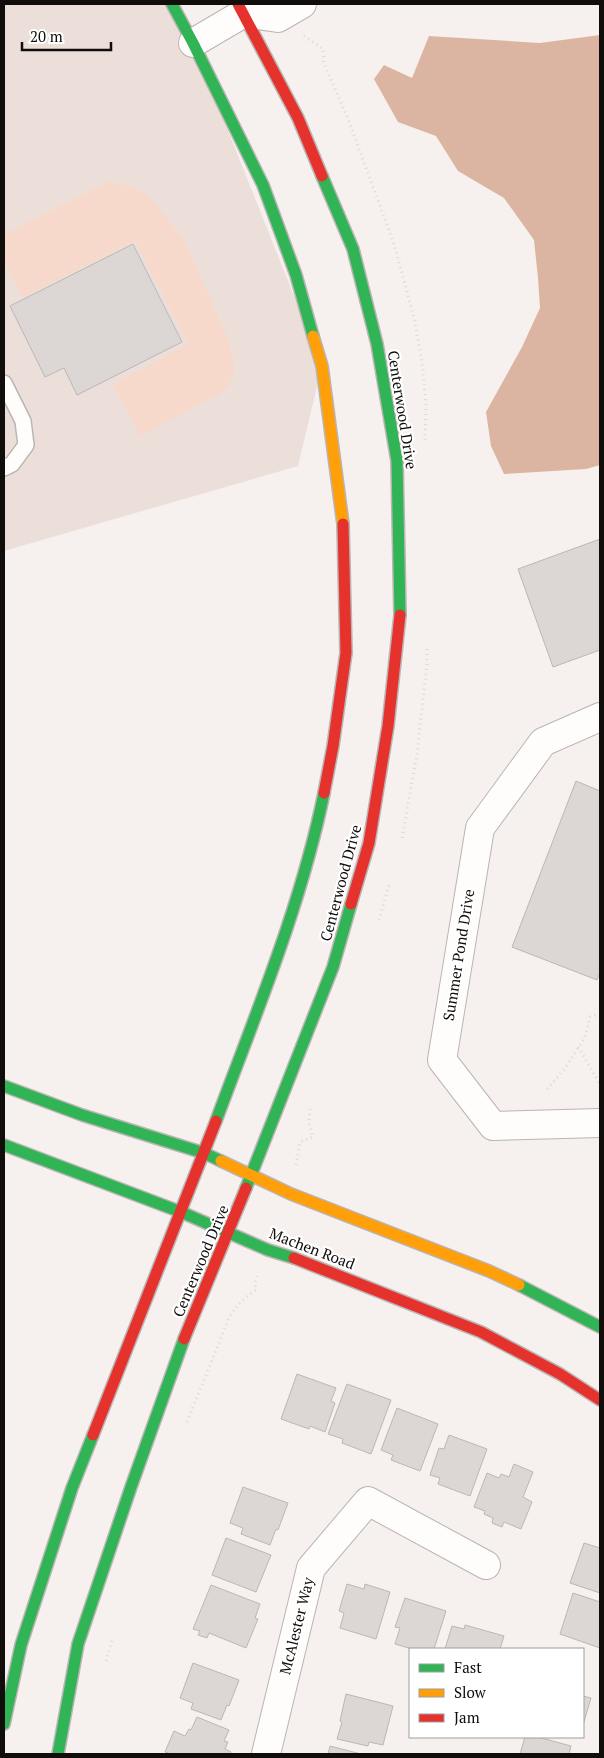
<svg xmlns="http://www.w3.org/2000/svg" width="604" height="1758" font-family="'PT Serif',serif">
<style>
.built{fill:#ecdfda}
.green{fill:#f7d9cb}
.water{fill:#dcb4a2}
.building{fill:#dcd7d5;stroke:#bbb7b5}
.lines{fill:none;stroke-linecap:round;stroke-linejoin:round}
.lane-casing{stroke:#bab5b4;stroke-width:18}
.street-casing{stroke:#bab5b4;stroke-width:30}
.fast-casing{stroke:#bab5b4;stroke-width:14}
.slow-casing{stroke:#bab5b4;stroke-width:14}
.jam-casing{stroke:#bab5b4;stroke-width:14}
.path{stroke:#dbd9d8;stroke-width:3;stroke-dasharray:1 4;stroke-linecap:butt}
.lane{stroke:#fefdfc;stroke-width:15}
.street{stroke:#fefdfc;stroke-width:28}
.fast{stroke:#30b455;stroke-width:11}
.slow{stroke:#ff9f0a;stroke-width:11}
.jam{stroke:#e5322d;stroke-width:11}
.labels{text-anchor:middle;stroke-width:4.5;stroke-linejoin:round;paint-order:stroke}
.street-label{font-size:15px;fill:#100d0b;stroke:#fff}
</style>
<rect width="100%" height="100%" fill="#f6f0ee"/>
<!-- built -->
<path class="built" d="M 4,4 L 173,4 L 193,43 L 322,366 L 298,466 L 4,551 Z"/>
<!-- green -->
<path class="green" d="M 107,182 L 131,186 L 149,197 L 183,238 L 230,342 L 234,369 L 230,384 L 218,395 L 140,436 L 113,384 L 188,344 L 135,241 L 23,297 L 4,261 L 4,234 Z"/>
<!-- water -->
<path class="water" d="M 600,35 L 600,465 L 586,469 L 504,474 L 491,446 L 486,412 L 522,347 L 540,308 L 538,278 L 534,240 L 504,198 L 458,171 L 436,136 L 398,122 L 374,79 L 384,65 L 412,78 L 429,36 L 540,43 Z"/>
<!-- building -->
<path class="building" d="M 133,244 L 182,342 L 77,395 L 64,368 L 45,377 L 10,306 Z
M 600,539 L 600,650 L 553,667 L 518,569 Z
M 576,781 L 600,791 L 600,972 L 597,980 L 512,947 Z
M 297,1374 L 336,1388 L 331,1401 L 335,1403 L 325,1432 L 310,1426 L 309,1429 L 281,1419 Z
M 347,1384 L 391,1400 L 371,1454 L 342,1443 L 343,1439 L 328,1434 Z
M 397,1408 L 438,1424 L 420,1471 L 391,1460 L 393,1455 L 381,1450 Z
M 449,1435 L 487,1449 L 470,1496 L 438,1484 L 440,1478 L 430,1475 L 439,1448 L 444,1449 Z
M 514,1464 L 533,1472 L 523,1497 L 532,1502 L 521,1529 L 504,1522 L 502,1527 L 492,1523 L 493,1518 L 484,1514 L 485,1511 L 474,1507 L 487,1473 L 499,1478 L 501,1474 L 509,1477 Z
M 243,1487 L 288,1503 L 278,1530 L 276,1529 L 270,1545 L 241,1534 L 243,1528 L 230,1523 Z
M 226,1538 L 271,1555 L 256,1592 L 212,1575 Z
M 584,1543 L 600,1548 L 600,1593 L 570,1583 Z
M 347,1584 L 364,1589 L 365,1584 L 390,1592 L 376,1639 L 340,1628 L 344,1613 L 339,1611 Z
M 211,1585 L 260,1604 L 255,1618 L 258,1619 L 246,1648 L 209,1633 L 207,1638 L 198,1635 L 200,1631 L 193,1629 Z
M 573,1593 L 600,1602 L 600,1648 L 560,1634 Z
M 405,1598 L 446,1611 L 434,1649 L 412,1649 L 395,1644 L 400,1628 L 395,1627 Z
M 465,1625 L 504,1636 L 500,1649 L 445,1649 L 452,1626 L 464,1629 Z
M 193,1663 L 239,1680 L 229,1706 L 227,1705 L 221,1720 L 191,1709 L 193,1703 L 180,1698 Z
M 346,1694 L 393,1706 L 383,1745 L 369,1742 L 368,1746 L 337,1739 L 342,1722 L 340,1721 Z
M 583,1696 L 591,1698 L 583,1725 Z
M 197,1717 L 229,1730 L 224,1741 L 228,1742 L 225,1749 L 231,1752 L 230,1754 L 171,1754 L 165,1752 L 174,1731 L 185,1736 L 189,1729 L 191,1730 Z
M 525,1737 L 538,1737 L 571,1746 L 569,1754 L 520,1754 Z
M 330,1746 L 361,1754 L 328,1754 Z"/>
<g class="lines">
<!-- lane casing -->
<g class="lane-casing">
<path id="lane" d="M 4,383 L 23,421 L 26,445 L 12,464 L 4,468"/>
</g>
<!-- street casing -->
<g class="street-casing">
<path id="street" d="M 244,13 L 278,18 L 302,4
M 193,43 L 244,13 L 249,4
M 600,717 L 543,742 L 480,828 L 442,1060 L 493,1126 L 600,1123
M 266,1754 L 311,1568 L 368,1501 L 486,1565"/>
</g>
<!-- fast casing -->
<g class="fast-casing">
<path id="fast" d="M 172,4 L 193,43 L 263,185 L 296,275 L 313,336
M 322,176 L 353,249 L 377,344 L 397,461 L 400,615
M 4,1086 L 82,1115 L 204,1153 L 221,1161
M 216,1121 C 256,1013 301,906 324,793
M 4,1145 L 181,1212 L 268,1250 L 294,1258
M 246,1188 L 333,967 L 351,904
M 519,1285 L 600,1327
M 4,1724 L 21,1645 L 72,1488 L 93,1435
M 58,1754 L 78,1644 L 131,1487 L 184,1339"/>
</g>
<!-- slow casing -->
<g class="slow-casing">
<path id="slow" d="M 313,336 L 322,366 L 343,524
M 221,1161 L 291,1194 L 489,1271 L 519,1285"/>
</g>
<!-- jam casing -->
<g class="jam-casing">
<path id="jam" d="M 238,4 L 298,118 L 322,176
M 324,793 L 333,746 L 346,653 L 343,524
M 351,904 L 369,843 L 388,726 L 400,615
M 294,1258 L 481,1332 L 560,1374 L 600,1400
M 184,1339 L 246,1188
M 93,1435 L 216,1121"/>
</g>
<!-- path -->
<path class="path" d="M 304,36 L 323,49 L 324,64 L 347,116 L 394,244 L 414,317 L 422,362 L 426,405 L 425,442
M 402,838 L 417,754 L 427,664 L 427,648
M 379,920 L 389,885
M 578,1047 L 600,1084
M 547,1089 L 566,1067 L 585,1037 L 590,1017 L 600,1014
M 296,1165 L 300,1142 L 313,1137 L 309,1123 L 310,1109
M 187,1422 L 229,1318 C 236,1305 244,1298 256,1290 L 255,1282 L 257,1276
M 106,1661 L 113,1638"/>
<!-- lane -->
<use href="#lane" class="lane"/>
<!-- street -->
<use href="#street" class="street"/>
<!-- fast -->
<use href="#fast" class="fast"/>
<!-- slow -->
<use href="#slow" class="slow"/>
<!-- jam -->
<use href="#jam" class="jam"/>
</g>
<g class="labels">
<!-- street labels -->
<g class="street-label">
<text transform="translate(402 410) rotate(81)" y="5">Centerwood Drive</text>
<text transform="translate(341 883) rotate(-75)" y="5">Centerwood Drive</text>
<text transform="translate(459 955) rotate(-81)" y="5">Summer Pond Drive</text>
<text transform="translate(312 1249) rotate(21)" y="5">Machen Road</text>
<text transform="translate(201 1261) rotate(-67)" y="5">Centerwood Drive</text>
<text transform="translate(297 1626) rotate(-76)" y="5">McAlester Way</text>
</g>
</g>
<!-- border -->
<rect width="604" height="1758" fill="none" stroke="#100d0b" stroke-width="10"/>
<!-- legend -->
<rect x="409" y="1648" width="175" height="90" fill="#ffffff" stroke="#9f9e9d"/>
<rect x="419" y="1664" width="25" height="8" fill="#30b455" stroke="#9f9e9d"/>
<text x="454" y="1673" font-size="15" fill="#100d0b">Fast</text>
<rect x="419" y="1689" width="25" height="8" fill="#ff9f0a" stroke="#9f9e9d"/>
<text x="454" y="1698" font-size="15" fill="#100d0b">Slow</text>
<rect x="419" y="1714" width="25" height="8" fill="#e5322d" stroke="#9f9e9d"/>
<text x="454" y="1723" font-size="15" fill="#100d0b">Jam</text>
<!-- scale -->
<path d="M22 42v8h89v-8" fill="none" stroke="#100d0b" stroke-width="2.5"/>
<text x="30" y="42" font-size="15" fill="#100d0b" stroke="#ffffff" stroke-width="4" paint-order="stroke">20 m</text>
</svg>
